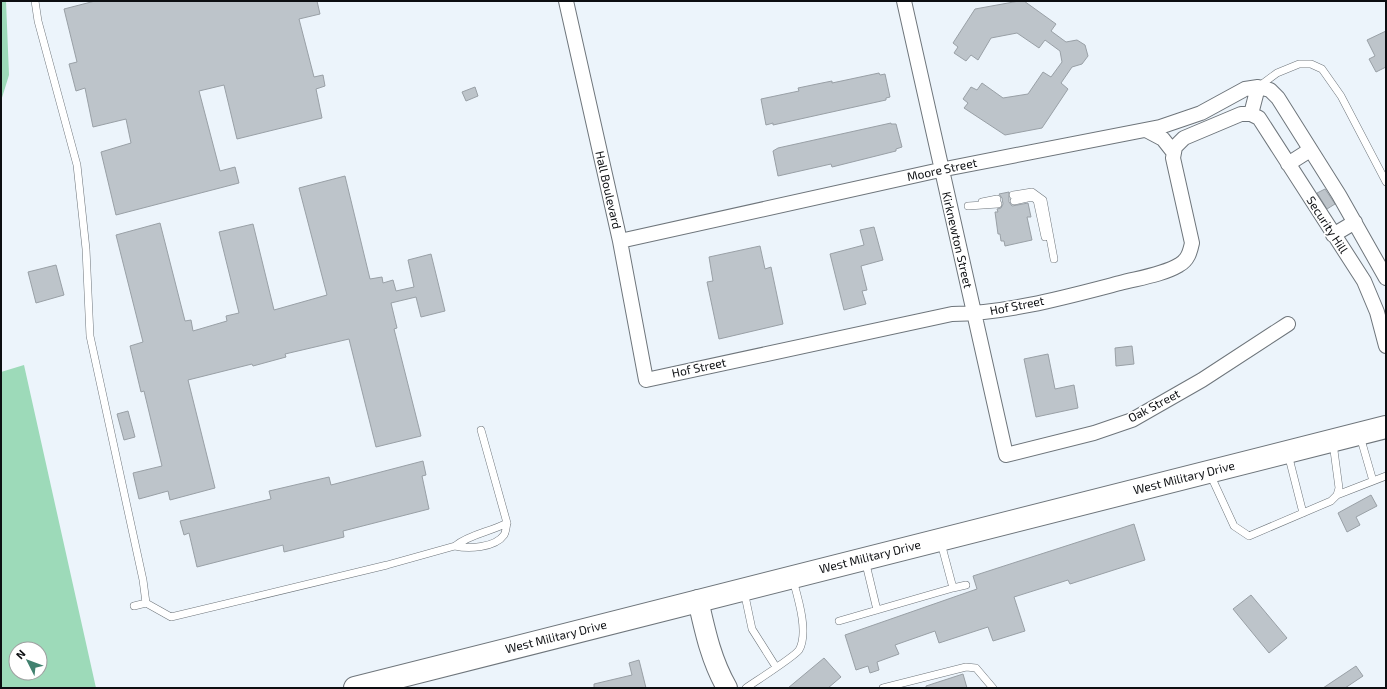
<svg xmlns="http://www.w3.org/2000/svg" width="1387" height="689" font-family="'Exo 2',sans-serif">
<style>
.green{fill:#9ddab9;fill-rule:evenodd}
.building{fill:#bdc4ca;stroke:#99a0a6}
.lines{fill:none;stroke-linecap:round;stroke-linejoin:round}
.lane-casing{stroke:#6e757b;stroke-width:8}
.street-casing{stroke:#6e757b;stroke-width:16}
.secondary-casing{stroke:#6e757b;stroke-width:22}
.primary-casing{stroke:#6e757b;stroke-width:24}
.lane{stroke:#fff;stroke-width:7}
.street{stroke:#fff;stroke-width:14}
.secondary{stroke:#fff;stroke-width:20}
.primary{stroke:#fff;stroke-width:22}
.labels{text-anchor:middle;stroke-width:3.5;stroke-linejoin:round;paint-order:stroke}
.street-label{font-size:12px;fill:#0c0e11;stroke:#fff}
</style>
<rect width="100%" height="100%" fill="#ecf4fb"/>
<!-- green -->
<path class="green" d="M 1,1 L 6,1 L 9,75 L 1,101 Z
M 24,365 L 96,688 L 1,688 L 1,372 ZM 16,649 L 40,649 L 40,673 L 16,673 Z"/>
<!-- building -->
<path class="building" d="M 95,1 L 317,1 L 320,14 L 299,19 L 314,77 L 323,75 L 325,86 L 316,89 L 322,118 L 237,139 L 224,85 L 199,91 L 220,171 L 235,167 L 239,183 L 116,215 L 101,152 L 131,143 L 126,119 L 93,127 L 85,88 L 76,91 L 69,64 L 77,62 L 64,9 Z
M 1019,1 L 1024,1 L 1056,24 L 1051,31 L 1066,42 L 1077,40 L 1085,45 L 1088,56 L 1082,64 L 1072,67 L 1061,83 L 1068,89 L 1042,128 L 1005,135 L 964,108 L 968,103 L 963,99 L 971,87 L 977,90 L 982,83 L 1003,98 L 1028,94 L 1043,72 L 1051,77 L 1062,62 L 1060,51 L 1045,40 L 1039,48 L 1017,33 L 991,38 L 978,60 L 971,55 L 966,61 L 954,53 L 958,47 L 953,43 L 975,9 Z
M 1386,31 L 1386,67 L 1376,72 L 1369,59 L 1375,56 L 1367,40 Z
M 879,73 L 880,75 L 885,74 L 890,97 L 886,98 L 886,100 L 773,125 L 773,123 L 766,125 L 761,99 L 799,91 L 798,88 L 822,83 L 832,81 L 832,83 Z
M 475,87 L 478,96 L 466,101 L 462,92 Z
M 891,123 L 891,124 L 896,124 L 902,147 L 896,149 L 896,151 L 832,167 L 831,164 L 778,176 L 773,151 L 778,148 Z
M 345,176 L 370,279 L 382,277 L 383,283 L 393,280 L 396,291 L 414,287 L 408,260 L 431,254 L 445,311 L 421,317 L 416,297 L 391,303 L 397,328 L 394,329 L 421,436 L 376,447 L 349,339 L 285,354 L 286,357 L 253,366 L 252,364 L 188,380 L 215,488 L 170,500 L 168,491 L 139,499 L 133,473 L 162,466 L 144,391 L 141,392 L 130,346 L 143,342 L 116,235 L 160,223 L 185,321 L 191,320 L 193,331 L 227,321 L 226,316 L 239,313 L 219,232 L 253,224 L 274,310 L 327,295 L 299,188 Z
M 1325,189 L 1335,204 L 1327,209 L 1317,193 Z
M 1009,192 L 1009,202 L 1012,206 L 1028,203 L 1031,217 L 1027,217 L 1032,240 L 1005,246 L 1004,241 L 1001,241 L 1000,234 L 998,234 L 995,212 L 998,212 L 997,209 L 1001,208 L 1003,204 L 1002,198 L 999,194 Z
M 874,227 L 883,260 L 861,266 L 867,290 L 862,291 L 866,304 L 844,310 L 830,254 L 864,245 L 860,230 Z
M 760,246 L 765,269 L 771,267 L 783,324 L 719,339 L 707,282 L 713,281 L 709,257 Z
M 56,265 L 64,295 L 36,303 L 28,272 Z
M 1132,346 L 1134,364 L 1116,366 L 1115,348 Z
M 1048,354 L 1055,389 L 1074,385 L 1078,408 L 1036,417 L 1024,359 Z
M 128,411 L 135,437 L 124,440 L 117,414 Z
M 423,461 L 426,475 L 422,476 L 429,509 L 343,531 L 344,537 L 284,552 L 283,545 L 197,567 L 189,533 L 184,535 L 180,521 L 271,499 L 269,491 L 329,477 L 331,485 Z
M 1371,495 L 1377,506 L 1356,517 L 1360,525 L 1347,532 L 1338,513 Z
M 1134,524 L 1145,560 L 1070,584 L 1068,580 L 1014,597 L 1025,631 L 993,641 L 988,627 L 939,643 L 935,631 L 895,645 L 899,654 L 877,662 L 879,670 L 870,673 L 868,666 L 856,670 L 845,635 L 977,589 L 973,576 Z
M 1251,595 L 1287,638 L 1269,653 L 1233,609 Z
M 824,658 L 841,677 L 828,688 L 788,688 Z
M 639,660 L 646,688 L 594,688 L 594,684 L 632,675 L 629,663 Z
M 1356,666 L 1363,676 L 1345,688 L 1323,688 Z
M 963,674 L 967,688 L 926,688 L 926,686 Z"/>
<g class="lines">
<!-- lane casing -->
<g class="lane-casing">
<path id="lane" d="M 35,1 L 38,21 L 77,165 L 86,249 L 90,336 L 143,580 L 146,603
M 1258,87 L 1277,73 L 1299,64 L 1311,64 L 1322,69 L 1341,96 L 1386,182
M 1013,195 L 1032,192 L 1043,200 L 1054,259
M 1014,201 L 1032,197 L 1037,200 L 1045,237
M 982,202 L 997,199
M 968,206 L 998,204
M 1360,436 L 1373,481
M 1288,454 L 1303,513
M 1210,474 L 1234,526 L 1249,536 L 1331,501 L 1337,495 L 1339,488 L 1333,443
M 1337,495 L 1386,476
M 455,546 C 468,549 495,548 504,535 C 506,532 506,527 507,523 L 481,430
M 865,560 L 877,610 L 953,588 L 941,543
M 953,588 L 966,585
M 744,591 L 752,629 L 776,667
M 134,606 L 146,603 L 171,617 L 387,565 L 455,546 C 470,534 490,532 507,523
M 839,621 L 877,610
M 746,688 C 756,681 794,657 799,650 C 809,633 798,598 793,580
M 883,688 L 966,667 L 976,668 L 993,688"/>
</g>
<!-- street casing -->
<g class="street-casing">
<path id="street" d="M 566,1 L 620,241 L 646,380 L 952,314 C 1009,313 1066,297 1120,283 C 1139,278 1162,275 1179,265 C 1188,260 1190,252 1192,243 L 1173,158 L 1175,147 L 1184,138 L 1241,114 L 1251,114 L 1259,118 L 1364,281 L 1377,312 L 1386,346
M 904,1 L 1006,455 L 1094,433 L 1132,420 L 1202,380 L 1288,324
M 1251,114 L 1258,87
M 1146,130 L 1163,139 L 1174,153
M 1288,164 L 1310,150
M 1333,235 L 1355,222
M 620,241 L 940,170 L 1160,127 L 1201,113 L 1245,89 L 1258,87 L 1270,90 L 1278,98 L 1339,195 L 1386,278"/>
</g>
<!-- secondary casing -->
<g class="secondary-casing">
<path id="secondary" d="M 698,600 C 705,631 711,660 727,688"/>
</g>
<!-- primary casing -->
<g class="primary-casing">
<path id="primary" d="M 355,688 L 1386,427"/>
</g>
<!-- lane -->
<use href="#lane" class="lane"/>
<!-- street -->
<use href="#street" class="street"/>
<!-- secondary -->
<use href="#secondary" class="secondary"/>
<!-- primary -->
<use href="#primary" class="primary"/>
</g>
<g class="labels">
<!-- street labels -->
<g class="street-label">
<text transform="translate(942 170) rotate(-12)" y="4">Moore Street</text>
<text transform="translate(608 190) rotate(77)" y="4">Hall Boulevard</text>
<text transform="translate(1327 225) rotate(57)" y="4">Security Hill</text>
<text transform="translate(957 240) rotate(77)" y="4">Kirknewton Street</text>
<text transform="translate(1017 306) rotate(-11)" y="4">Hof Street</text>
<text transform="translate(699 368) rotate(-12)" y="4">Hof Street</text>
<text transform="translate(1154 406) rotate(-28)" y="4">Oak Street</text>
<text transform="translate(1184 478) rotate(-14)" y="4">West Military Drive</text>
<text transform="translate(870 557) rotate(-14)" y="4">West Military Drive</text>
<text transform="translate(556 637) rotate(-14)" y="4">West Military Drive</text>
</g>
</g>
<!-- border -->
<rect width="1387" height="689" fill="none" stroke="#0c0e11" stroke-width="4"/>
<!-- north arrow -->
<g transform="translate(28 661) rotate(312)"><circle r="19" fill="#ffffff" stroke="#9e9fa0"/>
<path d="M0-3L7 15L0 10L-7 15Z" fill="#41816f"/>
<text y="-6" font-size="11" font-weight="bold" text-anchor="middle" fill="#0c0e11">N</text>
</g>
</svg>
